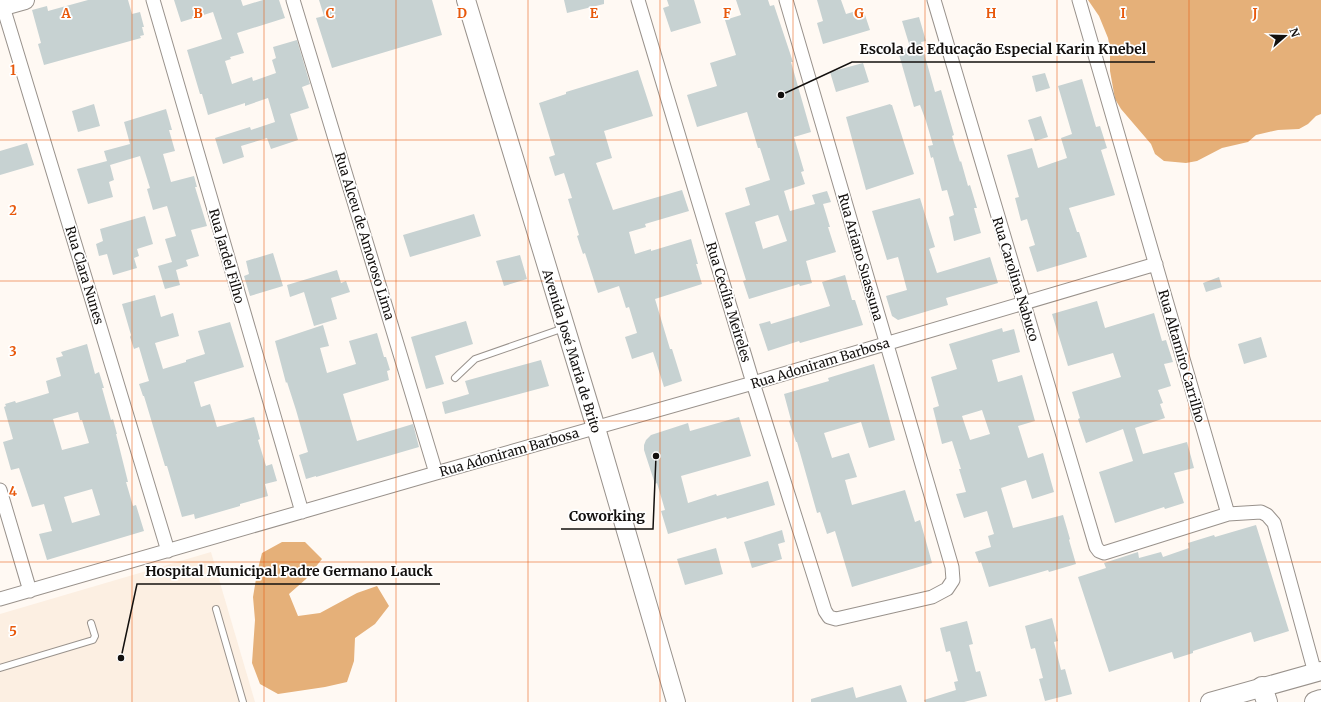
<svg xmlns="http://www.w3.org/2000/svg" width="1321" height="702" font-family="Merriweather,serif">
<style>
.built{fill:#fcefe2}
.forest{fill:#e5b079}
.building{fill:#c7d2d2;fill-rule:evenodd}
.lines{fill:none;stroke-linecap:round;stroke-linejoin:round}
.lane-casing{stroke:#99928c;stroke-width:8}
.street-casing{stroke:#99928c;stroke-width:15}
.secondary-casing{stroke:#99928c;stroke-width:20}
.primary-casing{stroke:#99928c;stroke-width:22}
.lane{stroke:#fff;stroke-width:6}
.street{stroke:#fff;stroke-width:13}
.secondary{stroke:#fff;stroke-width:18}
.primary{stroke:#fff;stroke-width:20}
.grid{fill:none;stroke:#e8590c;stroke-width:1;stroke-opacity:0.55}
.labels{text-anchor:middle;stroke-width:3.5;stroke-linejoin:round;paint-order:stroke}
.street-label{font-size:13px;fill:#13100e;stroke:#fff}
.grid-label{font-size:13px;text-anchor:middle;font-weight:bold;fill:#e8590c;stroke:#fff;stroke-width:3.5;stroke-linejoin:round;paint-order:stroke}
.leader{fill:none;stroke:#13100e;stroke-width:1.5}
.callout-dot{fill:#13100e;stroke:#fff;stroke-width:1.5}
.callout-label{font-size:14px;text-anchor:middle;font-weight:bold;fill:#13100e;stroke:#fff;stroke-width:3.5;stroke-linejoin:round;paint-order:stroke}
</style>
<rect width="100%" height="100%" fill="#fff9f3"/>
<!-- built -->
<path class="built" d="M 211,552 L 255,702 L 0,702 L 0,614 Z"/>
<!-- forest -->
<path class="forest" d="M 1088,0 L 1321,0 L 1321,114 L 1316,116 L 1308,124 L 1299,129 L 1278,130 L 1256,135 L 1248,142 L 1222,148 L 1197,161 L 1186,163 L 1164,161 L 1155,154 L 1151,144 L 1121,109 L 1115,99 L 1110,71 L 1110,48 L 1108,38 L 1099,16 Z
M 282,542 L 305,542 L 322,559 L 306,579 L 289,594 L 298,616 L 320,613 L 357,593 L 377,586 L 389,606 L 375,624 L 355,638 L 354,661 L 347,682 L 325,687 L 278,694 L 260,684 L 252,663 L 255,620 L 253,597 L 257,573 L 262,553 Z"/>
<!-- building -->
<path class="building" d="M 88,0 L 128,0 L 132,14 L 140,12 L 144,27 L 142,27 L 144,35 L 140,36 L 141,38 L 44,65 L 38,44 L 41,43 L 32,10 L 47,6 L 48,11 Z
M 174,0 L 241,0 L 243,6 L 263,0 L 279,0 L 285,18 L 237,33 L 244,53 L 230,57 L 231,59 L 225,61 L 232,84 L 252,77 L 253,81 L 276,73 L 272,60 L 276,58 L 273,47 L 297,40 L 310,84 L 302,87 L 309,108 L 290,114 L 298,140 L 271,149 L 267,138 L 241,146 L 244,157 L 223,164 L 215,138 L 250,127 L 251,130 L 275,122 L 268,98 L 245,106 L 245,103 L 208,115 L 202,94 L 200,94 L 187,50 L 222,39 L 213,12 L 181,22 Z
M 319,0 L 432,0 L 442,35 L 332,68 L 316,18 L 324,16 Z
M 564,0 L 604,0 L 604,4 L 567,13 Z
M 667,0 L 694,0 L 701,23 L 671,32 L 663,8 L 669,6 Z
M 736,0 L 768,0 L 770,6 L 774,5 L 793,62 L 791,62 L 811,132 L 794,137 L 804,171 L 801,172 L 805,184 L 784,191 L 790,211 L 815,204 L 812,195 L 827,191 L 831,202 L 823,204 L 830,227 L 828,227 L 836,252 L 806,261 L 812,283 L 800,286 L 799,284 L 749,299 L 743,281 L 746,280 L 725,213 L 750,205 L 745,188 L 770,180 L 760,148 L 758,148 L 747,112 L 697,127 L 687,95 L 717,86 L 710,63 L 736,55 L 725,20 L 741,15 ZM 778,215 L 787,241 L 763,249 L 755,222 Z
M 817,0 L 841,0 L 846,14 L 863,9 L 870,30 L 823,44 L 817,23 L 823,21 Z
M 919,17 L 926,41 L 921,42 L 935,92 L 941,90 L 954,135 L 952,136 L 960,162 L 961,161 L 968,186 L 970,185 L 977,208 L 974,208 L 981,233 L 954,241 L 949,217 L 954,215 L 947,190 L 942,191 L 933,157 L 931,158 L 928,146 L 933,145 L 926,121 L 920,105 L 914,107 L 898,51 L 910,47 L 902,21 Z
M 863,63 L 869,82 L 836,92 L 830,72 Z
M 638,70 L 653,116 L 604,131 L 612,158 L 596,163 L 613,210 L 682,190 L 689,211 L 645,224 L 646,227 L 629,232 L 635,254 L 651,249 L 651,251 L 691,239 L 698,264 L 696,264 L 702,284 L 655,299 L 670,349 L 672,349 L 682,381 L 664,387 L 653,352 L 632,359 L 625,337 L 637,333 L 629,307 L 626,308 L 619,286 L 598,293 L 585,253 L 583,254 L 577,236 L 579,235 L 568,199 L 572,198 L 564,173 L 555,176 L 549,157 L 555,155 L 539,103 L 566,94 L 566,92 Z
M 1045,73 L 1050,88 L 1036,92 L 1032,76 Z
M 1082,79 L 1096,127 L 1100,126 L 1107,148 L 1101,150 L 1115,195 L 1069,208 L 1077,232 L 1079,232 L 1087,257 L 1037,272 L 1029,247 L 1035,245 L 1027,219 L 1021,221 L 1015,198 L 1019,197 L 1007,155 L 1032,148 L 1038,168 L 1067,158 L 1061,138 L 1072,134 L 1058,86 Z
M 94,104 L 100,126 L 78,132 L 72,111 Z
M 890,104 L 891,105 L 892,105 L 914,174 L 866,190 L 846,117 Z
M 166,109 L 172,130 L 169,130 L 175,151 L 163,154 L 171,182 L 194,176 L 197,187 L 195,187 L 207,226 L 191,230 L 199,256 L 186,260 L 188,266 L 176,270 L 180,285 L 165,289 L 158,266 L 172,262 L 165,239 L 176,236 L 167,206 L 153,210 L 147,189 L 150,188 L 140,156 L 110,165 L 114,180 L 109,182 L 113,197 L 88,204 L 77,169 L 107,161 L 104,151 L 130,144 L 124,122 Z
M 1041,116 L 1048,137 L 1035,141 L 1028,120 Z
M 27,143 L 34,165 L 0,175 L 0,151 Z
M 920,198 L 935,247 L 929,249 L 937,273 L 990,257 L 998,283 L 946,298 L 948,305 L 898,320 L 892,316 L 886,296 L 907,290 L 898,257 L 887,260 L 872,211 Z
M 474,214 L 481,236 L 410,257 L 403,235 Z
M 145,216 L 153,244 L 137,249 L 139,256 L 134,258 L 137,268 L 113,275 L 107,254 L 99,256 L 96,244 L 103,241 L 100,229 Z
M 273,253 L 283,286 L 250,296 L 244,276 L 249,274 L 246,261 Z
M 520,255 L 527,279 L 504,286 L 496,261 Z
M 337,270 L 341,283 L 346,281 L 350,292 L 331,298 L 337,319 L 314,326 L 304,292 L 290,297 L 287,285 Z
M 845,275 L 852,300 L 855,300 L 863,325 L 800,343 L 799,341 L 768,351 L 759,324 L 770,321 L 771,324 L 830,306 L 822,282 Z
M 1219,277 L 1222,287 L 1206,292 L 1203,283 Z
M 155,295 L 161,317 L 173,313 L 179,336 L 155,343 L 163,369 L 186,362 L 186,360 L 205,354 L 198,331 L 230,322 L 244,367 L 194,382 L 201,407 L 210,404 L 217,427 L 254,417 L 260,439 L 258,440 L 266,466 L 272,464 L 277,481 L 265,484 L 268,496 L 240,504 L 240,506 L 195,519 L 194,514 L 182,517 L 167,466 L 165,466 L 144,396 L 143,396 L 139,384 L 149,381 L 139,347 L 134,349 L 130,337 L 131,335 L 122,304 Z
M 1097,301 L 1105,328 L 1154,313 L 1162,341 L 1166,340 L 1173,362 L 1164,364 L 1171,386 L 1158,390 L 1163,403 L 1160,404 L 1165,418 L 1135,428 L 1143,454 L 1187,442 L 1194,468 L 1174,473 L 1184,503 L 1165,509 L 1164,507 L 1115,523 L 1099,472 L 1133,461 L 1123,429 L 1086,443 L 1078,419 L 1080,418 L 1072,392 L 1121,377 L 1113,353 L 1068,366 L 1052,314 Z
M 466,321 L 473,344 L 435,356 L 444,384 L 426,389 L 411,337 Z
M 323,325 L 329,346 L 320,348 L 327,373 L 356,364 L 349,341 L 377,333 L 384,357 L 386,357 L 390,370 L 387,371 L 389,380 L 343,394 L 357,441 L 413,424 L 419,447 L 316,477 L 316,476 L 306,479 L 299,455 L 308,452 L 296,410 L 287,382 L 286,383 L 275,341 Z
M 1002,328 L 1003,332 L 1014,329 L 1020,352 L 992,360 L 998,382 L 1022,375 L 1035,421 L 1018,426 L 1028,458 L 1043,453 L 1054,492 L 1032,499 L 1026,480 L 1001,488 L 1013,528 L 1063,515 L 1070,539 L 1069,540 L 1076,564 L 1049,572 L 1048,570 L 989,587 L 981,562 L 979,563 L 975,552 L 991,547 L 988,536 L 994,534 L 987,511 L 964,518 L 956,494 L 966,492 L 959,469 L 961,469 L 952,441 L 942,444 L 933,408 L 939,406 L 931,377 L 957,369 L 949,344 ZM 982,410 L 990,434 L 970,440 L 962,416 Z
M 1261,337 L 1267,357 L 1244,364 L 1238,344 Z
M 87,344 L 95,374 L 99,372 L 104,388 L 102,388 L 111,420 L 113,419 L 117,434 L 116,434 L 128,482 L 126,482 L 133,506 L 136,505 L 144,531 L 47,560 L 39,534 L 52,531 L 44,504 L 32,507 L 19,468 L 11,470 L 3,442 L 13,439 L 4,407 L 6,406 L 5,404 L 15,401 L 16,403 L 49,393 L 46,381 L 61,376 L 56,358 L 63,356 L 61,352 ZM 78,412 L 80,420 L 82,420 L 89,443 L 62,450 L 53,419 ZM 92,489 L 100,515 L 72,523 L 64,497 Z
M 541,360 L 549,386 L 445,414 L 442,402 L 469,394 L 465,381 Z
M 874,364 L 895,440 L 869,448 L 861,422 L 824,433 L 832,458 L 849,453 L 857,477 L 845,480 L 852,505 L 905,490 L 915,522 L 920,520 L 932,563 L 852,587 L 835,531 L 827,534 L 820,512 L 817,513 L 797,442 L 796,442 L 789,421 L 791,420 L 784,394 L 829,381 L 828,378 Z
M 739,417 L 751,456 L 681,476 L 688,503 L 716,494 L 717,496 L 768,481 L 775,505 L 727,519 L 726,517 L 668,534 L 661,511 L 665,510 L 657,483 L 655,484 L 644,450 L 644,445 L 646,440 L 651,435 L 688,423 L 690,431 Z
M 1256,525 L 1289,631 L 1254,642 L 1251,632 L 1193,651 L 1193,653 L 1174,659 L 1172,652 L 1109,672 L 1078,577 L 1106,568 L 1104,563 L 1138,552 L 1139,558 L 1161,552 L 1163,557 L 1189,548 L 1188,543 L 1214,535 L 1215,537 Z
M 782,530 L 785,542 L 778,544 L 782,559 L 752,568 L 744,542 Z
M 716,548 L 723,574 L 685,585 L 677,559 Z
M 1052,618 L 1058,641 L 1054,642 L 1061,670 L 1065,669 L 1072,694 L 1045,701 L 1039,679 L 1043,678 L 1035,648 L 1031,649 L 1025,626 Z
M 967,621 L 973,644 L 969,645 L 976,672 L 980,671 L 987,696 L 964,702 L 925,702 L 924,700 L 956,690 L 954,682 L 958,681 L 950,651 L 946,652 L 940,628 Z
M 901,685 L 907,702 L 811,702 L 811,699 L 853,687 L 856,698 Z"/>
<g class="lines">
<!-- lane casing -->
<g class="lane-casing">
<path id="lane" d="M 455,378 L 475,359 L 564,328
M 216,609 L 243,702
M 0,668 L 93,640 L 95,636 L 91,623"/>
</g>
<!-- street casing -->
<g class="street-casing">
<path id="street" d="M 1,0 L 168,551
M 153,0 L 302,512
M 293,0 L 436,473
M 638,0 L 753,383 L 825,611 L 829,617 L 836,619 L 932,597 L 947,589 L 953,580 L 952,567 L 786,0
M 934,0 L 1096,547 L 1099,551 L 1104,553 L 1228,514
M 1079,0 L 1228,514 L 1261,512 L 1267,515 L 1274,523 L 1315,673
M 0,490 L 30,591
M 0,599 L 436,473 L 753,383 L 1156,264"/>
</g>
<!-- secondary casing -->
<g class="secondary-casing">
<path id="secondary" d="M 466,0 L 596,428 L 676,702
M 0,7 L 25,0
M 1210,702 L 1321,671"/>
</g>
<!-- primary casing -->
<g class="primary-casing">
<path id="primary" d="M 1262,687 L 1267,702
M 1315,702 L 1321,700"/>
</g>
<!-- lane -->
<use href="#lane" class="lane"/>
<!-- street -->
<use href="#street" class="street"/>
<!-- secondary -->
<use href="#secondary" class="secondary"/>
<!-- primary -->
<use href="#primary" class="primary"/>
</g>
<!-- grid -->
<path class="grid" d="M 132,0 L 132,702M 264,0 L 264,702M 396,0 L 396,702M 528,0 L 528,702M 660,0 L 660,702M 793,0 L 793,702M 925,0 L 925,702M 1057,0 L 1057,702M 1189,0 L 1189,702M 0,140 L 1321,140M 0,281 L 1321,281M 0,421 L 1321,421M 0,562 L 1321,562"/>
<g class="labels">
<!-- street labels -->
<g class="street-label">
<text transform="translate(365 236) rotate(73)" y="5">Rua Alceu de Amoroso Lima</text>
<text transform="translate(227 256) rotate(74)" y="5">Rua Jardel Filho</text>
<text transform="translate(861 257) rotate(74)" y="5">Rua Ariano Suassuna</text>
<text transform="translate(85 275) rotate(73)" y="5">Rua Clara Nunes</text>
<text transform="translate(1016 279) rotate(73)" y="5">Rua Carolina Nabuco</text>
<text transform="translate(729 302) rotate(73)" y="5">Rua Cecília Meireles</text>
<text transform="translate(572 351) rotate(73)" y="5">Avenida José Maria de Brito</text>
<text transform="translate(1182 356) rotate(74)" y="5">Rua Altamiro Carrilho</text>
<text transform="translate(820 363) rotate(-17)" y="5">Rua Adoniram Barbosa</text>
<text transform="translate(509 452) rotate(-16)" y="5">Rua Adoniram Barbosa</text>
</g>
</g>
<g class="grid-label">
<text x="66" y="18">A</text>
<text x="198" y="18">B</text>
<text x="330" y="18">C</text>
<text x="462" y="18">D</text>
<text x="594" y="18">E</text>
<text x="727" y="18">F</text>
<text x="859" y="18">G</text>
<text x="991" y="18">H</text>
<text x="1123" y="18">I</text>
<text x="1255" y="18">J</text>
<text x="13" y="75">1</text>
<text x="13" y="215">2</text>
<text x="13" y="356">3</text>
<text x="13" y="496">4</text>
<text x="13" y="636">5</text>
</g>
<!-- callouts -->
<path class="leader" d="M781 95L852 62H1155M656 456L653 529H561M121 658L137 584H440"/>
<g class="callout-dot">
<circle cx="781" cy="95" r="4"/>
<circle cx="656" cy="456" r="4"/>
<circle cx="121" cy="658" r="4"/>
</g>
<g class="callout-label">
<text x="1003" y="54">Escola de Educação Especial Karin Knebel</text>
<text x="607" y="521">Coworking</text>
<text x="289" y="576">Hospital Municipal Padre Germano Lauck</text>
</g>
<!-- north arrow -->
<g transform="translate(1285 36) rotate(70)" stroke="#ffffff" stroke-width="3" paint-order="stroke">
<path d="M0-3L7 15L0 10L-7 15Z" fill="#13100e"/>
<text y="-6" font-size="11" font-weight="bold" text-anchor="middle" fill="#13100e">N</text>
</g>
</svg>
